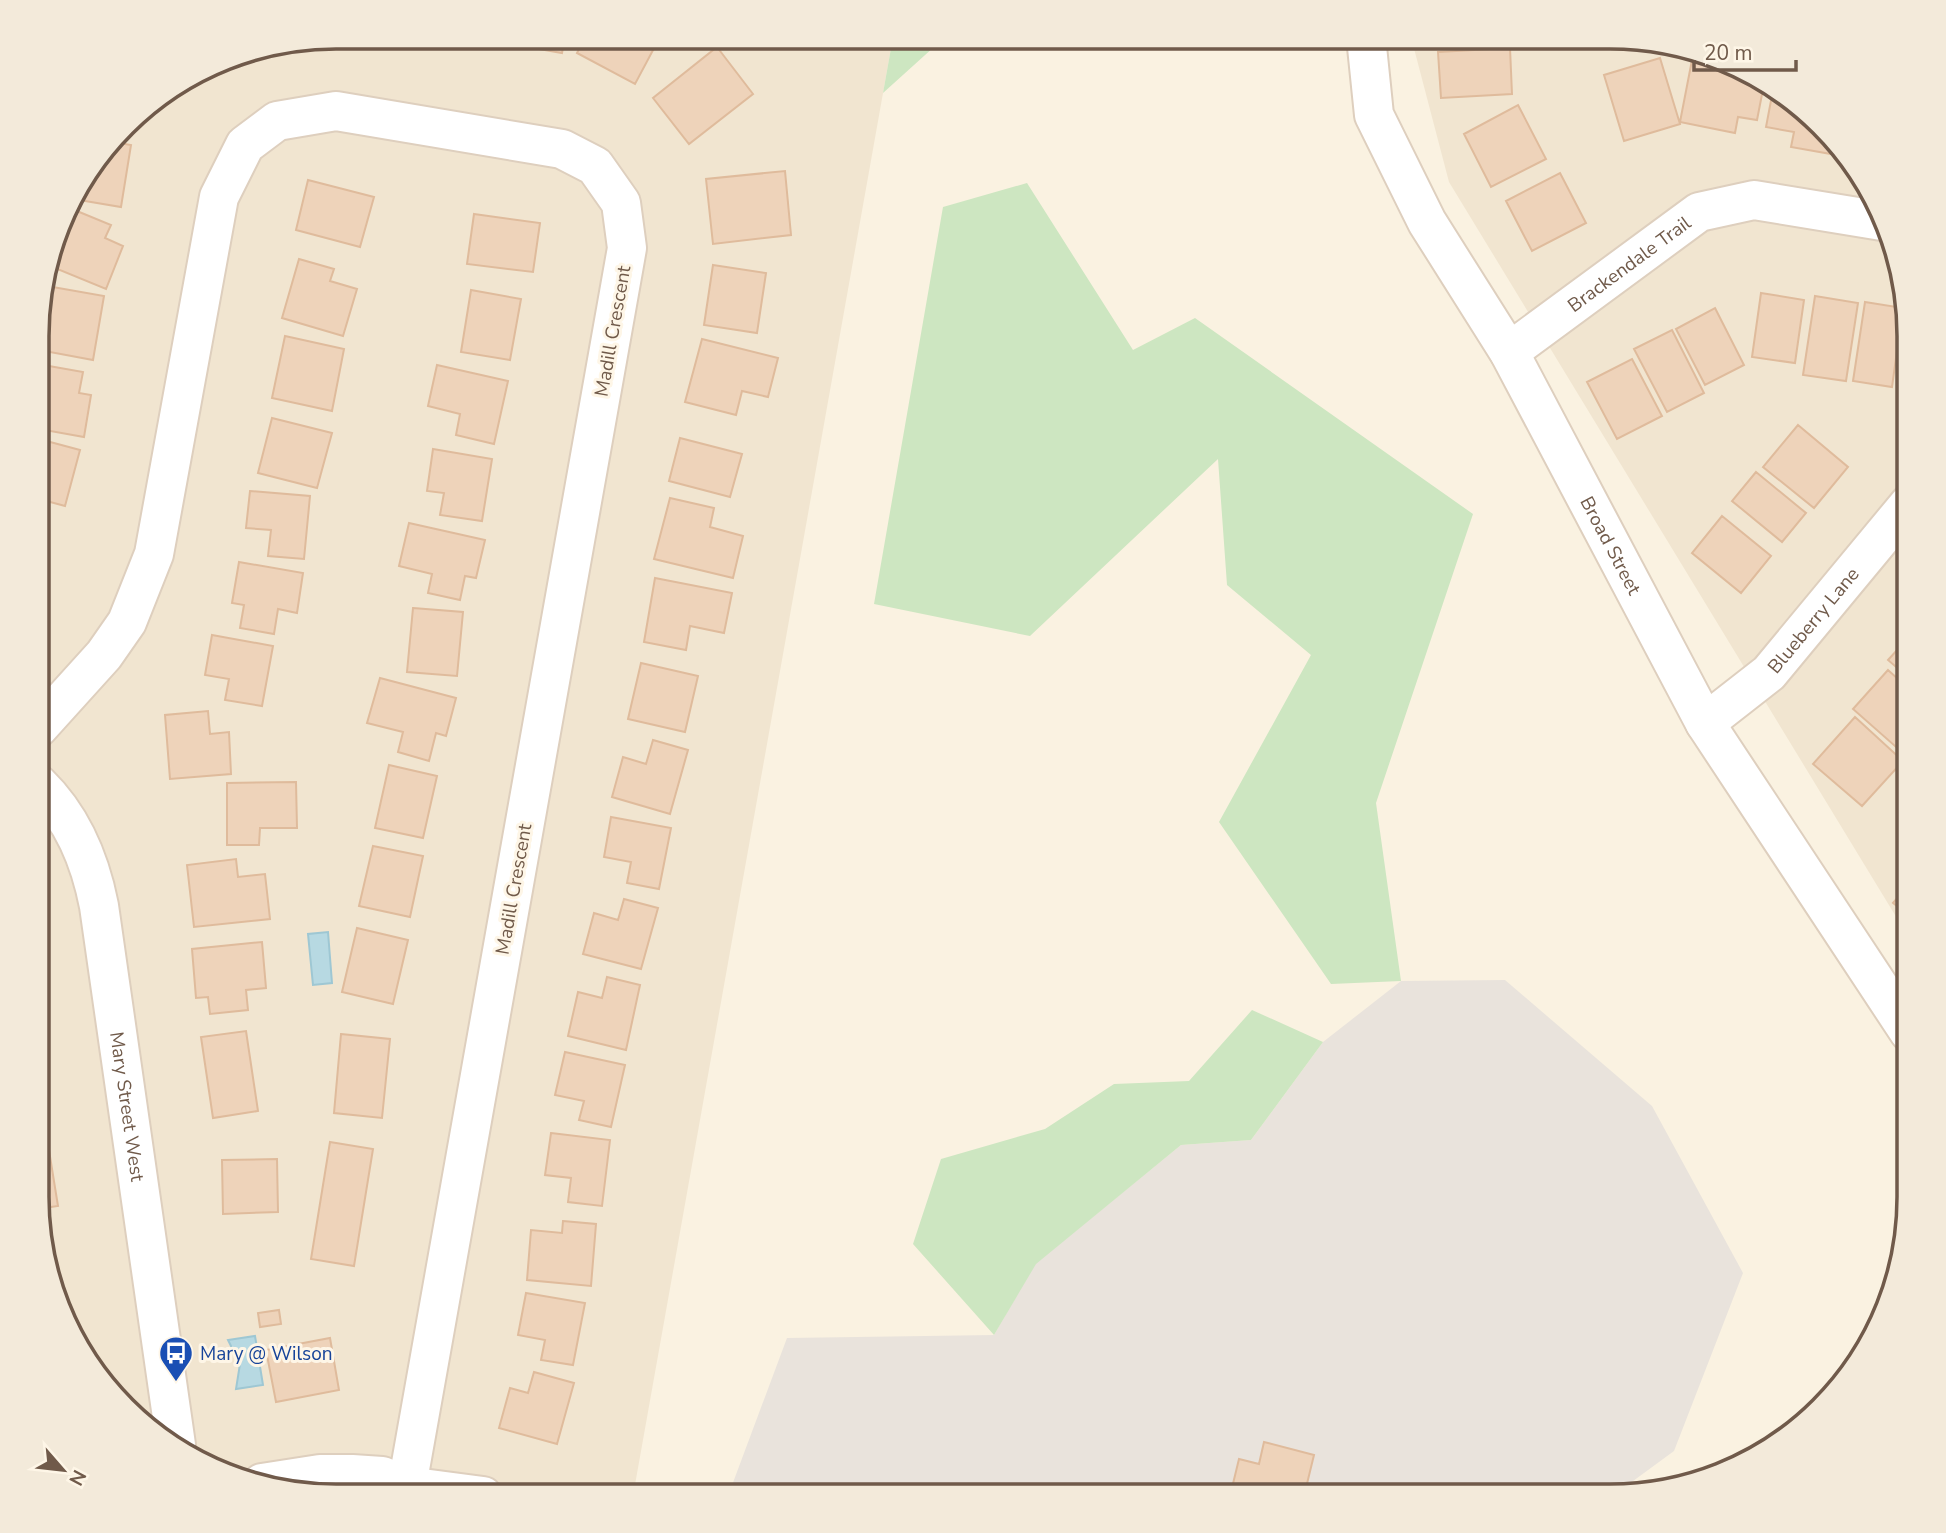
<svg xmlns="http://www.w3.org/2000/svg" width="1946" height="1533" font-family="'Nunito Sans',sans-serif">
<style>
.residential{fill:#f1e5d0}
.industrial{fill:#e9e3dc}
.green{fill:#cde6c1}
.water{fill:#b7d9e2;stroke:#9ec7d3;stroke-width:2}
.building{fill:#eed3ba;stroke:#dfbb9c;stroke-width:2}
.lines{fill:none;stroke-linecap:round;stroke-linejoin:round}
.minor-casing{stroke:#decfbe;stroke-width:42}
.minor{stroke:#fff;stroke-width:38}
.labels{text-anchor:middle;stroke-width:6;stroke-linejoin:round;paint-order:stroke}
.street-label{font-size:19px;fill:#705a4a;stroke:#fef6e7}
.transit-label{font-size:19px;fill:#164399;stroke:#fef6e7;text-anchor:start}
.rim{fill:none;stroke:#705a4a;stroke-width:3.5}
</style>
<rect width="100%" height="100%" fill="#faf2e1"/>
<!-- residential -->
<path class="residential" d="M 336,37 L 893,37 L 633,1496 L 317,1496 L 222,1474 L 138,1422 L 67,1329 L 37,1217 L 39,297 L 77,187 L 139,111 L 239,53 Z
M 1411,37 L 1629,37 L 1724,59 L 1808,111 L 1879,204 L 1909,336 L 1909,938 L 1449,182 Z"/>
<!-- industrial -->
<path class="industrial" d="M 1505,980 L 1652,1106 L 1743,1273 L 1674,1451 L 1614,1495 L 728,1496 L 787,1338 L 994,1335 L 1035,1264 L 1181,1145 L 1251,1140 L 1323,1042 L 1401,981 Z"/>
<!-- green -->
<path class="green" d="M 893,37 L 945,37 L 883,93 Z
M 1027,183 L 1133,350 L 1195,318 L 1473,514 L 1376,803 L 1401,981 L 1331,984 L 1219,822 L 1311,655 L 1227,585 L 1218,459 L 1030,636 L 874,604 L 943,207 Z
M 1252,1010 L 1323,1042 L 1251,1140 L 1181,1145 L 1036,1264 L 994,1335 L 913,1244 L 941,1159 L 1045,1129 L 1114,1084 L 1189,1081 Z"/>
<!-- water -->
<path class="water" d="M 328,932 L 332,983 L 313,985 L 308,934 Z
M 255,1336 L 263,1385 L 236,1389 L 240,1364 L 228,1340 Z"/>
<!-- building -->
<path class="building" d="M 500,37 L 565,37 L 562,53 L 499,42 Z
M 585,37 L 660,37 L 635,84 L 577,53 Z
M 717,47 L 753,94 L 689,144 L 653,98 Z
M 1510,48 L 1512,94 L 1441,98 L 1438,52 Z
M 1660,58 L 1680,124 L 1624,141 L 1604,75 Z
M 1692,60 L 1740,69 L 1764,84 L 1757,120 L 1738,117 L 1735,133 L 1680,122 Z
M 1773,90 L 1808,111 L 1833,145 L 1831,154 L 1791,147 L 1794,132 L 1766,127 Z
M 153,103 L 141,126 L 131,121 L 139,111 Z
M 1518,105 L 1546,159 L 1491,187 L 1464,134 Z
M 113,142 L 131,145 L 121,207 L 73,199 L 77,187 Z
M 785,171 L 791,235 L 713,244 L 706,179 Z
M 1560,173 L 1586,223 L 1532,251 L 1506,201 Z
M 308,180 L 374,197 L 360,247 L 296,230 Z
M 72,209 L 111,225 L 105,238 L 123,246 L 106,289 L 50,266 Z
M 474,214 L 540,223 L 533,272 L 467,264 Z
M 299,259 L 334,269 L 330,281 L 357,289 L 343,336 L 282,318 Z
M 713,265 L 766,273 L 757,333 L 704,325 Z
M 47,286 L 104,296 L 93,360 L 39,350 L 39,327 Z
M 471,290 L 521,299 L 510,360 L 461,352 Z
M 1761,293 L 1804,300 L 1795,363 L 1752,357 Z
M 1815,296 L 1858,303 L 1846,381 L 1803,375 Z
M 1865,302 L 1903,308 L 1892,387 L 1853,381 Z
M 1715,308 L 1744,365 L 1705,385 L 1676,329 Z
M 1672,330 L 1704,393 L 1667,412 L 1634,349 Z
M 285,336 L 344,349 L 332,411 L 272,398 Z
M 702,339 L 778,358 L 768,397 L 742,391 L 736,415 L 685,402 Z
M 1632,359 L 1662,416 L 1617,439 L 1587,382 Z
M 437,365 L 508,381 L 494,444 L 456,435 L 460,414 L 428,406 Z
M 49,366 L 83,372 L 79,393 L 91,395 L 84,437 L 39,429 L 39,385 L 45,386 Z
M 272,418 L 332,433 L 317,488 L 258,473 Z
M 1798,425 L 1848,467 L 1814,508 L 1763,467 Z
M 680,438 L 742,454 L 730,497 L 669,481 Z
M 39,439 L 80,450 L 65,506 L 39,499 Z
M 433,449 L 492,459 L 482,521 L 440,515 L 444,493 L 427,491 Z
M 1756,472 L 1806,513 L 1782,542 L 1732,501 Z
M 250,491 L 310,496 L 304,559 L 268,556 L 271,530 L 246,528 Z
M 670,498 L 714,508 L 710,527 L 743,536 L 733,578 L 654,559 Z
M 1722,516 L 1771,556 L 1741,593 L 1692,553 Z
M 409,523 L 485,540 L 476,578 L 465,576 L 460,600 L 428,593 L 432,574 L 399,566 Z
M 239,562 L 303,573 L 297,613 L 278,609 L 274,634 L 240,628 L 244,605 L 232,603 Z
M 655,578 L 732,593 L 724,633 L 690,626 L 686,650 L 644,642 Z
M 413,608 L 463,612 L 457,676 L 407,672 Z
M 212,635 L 273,646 L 262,706 L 225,700 L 229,679 L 205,675 Z
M 1909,637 L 1909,678 L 1888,660 Z
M 641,663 L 698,676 L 685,732 L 628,719 Z
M 1888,670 L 1909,689 L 1909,749 L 1904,754 L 1853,709 Z
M 380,678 L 456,698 L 446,736 L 436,733 L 429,761 L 398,752 L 403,732 L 367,723 Z
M 208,711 L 210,734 L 229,732 L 231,774 L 170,779 L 165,715 Z
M 1855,717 L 1903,761 L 1862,806 L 1813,764 Z
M 653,740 L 688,750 L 670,814 L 612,797 L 623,757 L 646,764 Z
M 389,765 L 437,776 L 423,838 L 375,828 Z
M 296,782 L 297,828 L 260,828 L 259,845 L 227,845 L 227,783 Z
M 611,817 L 671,828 L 659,889 L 627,883 L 631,862 L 604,857 Z
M 373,846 L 423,856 L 410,917 L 359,906 Z
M 236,859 L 238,877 L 265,874 L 270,919 L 194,927 L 187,865 Z
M 1909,885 L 1909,916 L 1893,903 Z
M 624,899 L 658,908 L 641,969 L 583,954 L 594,913 L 618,920 Z
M 357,928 L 408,940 L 393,1004 L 342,992 Z
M 262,942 L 266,988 L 246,990 L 248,1010 L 210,1014 L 208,997 L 196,998 L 192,949 Z
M 607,977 L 640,985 L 626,1050 L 568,1036 L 578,992 L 602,998 Z
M 246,1031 L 258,1111 L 213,1118 L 201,1037 Z
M 341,1034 L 390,1039 L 382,1118 L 334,1113 Z
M 565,1052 L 625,1065 L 611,1127 L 579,1120 L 584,1101 L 555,1095 Z
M 551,1133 L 610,1140 L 602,1206 L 568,1202 L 571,1178 L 545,1175 Z
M 47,1138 L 58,1206 L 37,1209 L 38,1140 Z
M 330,1142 L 373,1149 L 354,1266 L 311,1259 Z
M 277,1159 L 278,1212 L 223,1214 L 222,1160 Z
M 48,1220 L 56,1283 L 55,1284 L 39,1221 Z
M 563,1221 L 596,1224 L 591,1286 L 527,1280 L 531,1230 L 562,1233 Z
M 62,1292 L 68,1330 L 58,1293 Z
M 526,1293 L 585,1303 L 573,1365 L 541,1360 L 545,1340 L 518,1335 Z
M 279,1310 L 281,1324 L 260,1327 L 258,1313 Z
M 330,1338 L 339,1390 L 276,1402 L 266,1350 Z
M 534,1372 L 574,1383 L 557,1444 L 499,1428 L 510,1388 L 528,1393 Z
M 1264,1442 L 1314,1455 L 1304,1496 L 1230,1496 L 1239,1459 L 1259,1464 Z"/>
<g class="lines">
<!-- minor casing -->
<g class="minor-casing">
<g id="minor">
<path id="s1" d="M 1366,37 L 1374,115 L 1427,222 L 1509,352 L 1705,723 L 1909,1032"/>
<path id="s2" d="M 1509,352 L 1699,212 L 1754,200 L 1882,221"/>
<path id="s3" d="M 1705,723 L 1769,673 L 1909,504"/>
<path d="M 38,728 L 104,655 L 127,622 L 154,554 L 219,197 L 245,145 L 277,121 L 336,111 L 562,149 L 595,166 L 621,203 L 627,248 L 407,1486"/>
<path id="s4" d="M 38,784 C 73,818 90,860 99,906 L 176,1445"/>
<path d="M 262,1483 L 320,1474 L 352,1474 L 382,1476 L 407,1486 L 483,1496"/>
</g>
</g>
<!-- minor -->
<use href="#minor" class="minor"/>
</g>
<!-- icons -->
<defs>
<g id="bus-pin" transform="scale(1.75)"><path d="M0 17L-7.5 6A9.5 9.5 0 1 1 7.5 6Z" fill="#1a4fb4" stroke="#fef6e7"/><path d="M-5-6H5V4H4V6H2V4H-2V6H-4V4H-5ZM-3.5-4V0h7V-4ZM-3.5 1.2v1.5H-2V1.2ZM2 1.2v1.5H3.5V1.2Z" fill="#fff"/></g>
</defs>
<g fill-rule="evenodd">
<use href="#bus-pin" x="176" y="1353"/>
</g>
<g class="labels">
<!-- street labels -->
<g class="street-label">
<text dy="7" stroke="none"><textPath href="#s2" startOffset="149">Brackendale Trail</textPath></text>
<text transform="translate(612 331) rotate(-80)" y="7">Madill Crescent</text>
<text dy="7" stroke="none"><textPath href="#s1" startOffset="570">Broad Street</textPath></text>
<text dy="7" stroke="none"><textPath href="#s3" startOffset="150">Blueberry Lane</textPath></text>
<text transform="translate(513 889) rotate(-80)" y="7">Madill Crescent</text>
<text dy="7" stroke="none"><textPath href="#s4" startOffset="341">Mary Street West</textPath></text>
</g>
<!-- transit labels -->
<g class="transit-label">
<text x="200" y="1360">Mary @ Wilson</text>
</g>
</g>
<!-- crop -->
<path d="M0 0H1946V1533H0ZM336 49H1610A287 287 0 0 1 1897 336V1197A287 287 0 0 1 1610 1484H336A287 287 0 0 1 49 1197V336A287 287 0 0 1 336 49Z" fill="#f3eada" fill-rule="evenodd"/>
<path class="rim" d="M336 49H1610A287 287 0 0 1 1897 336V1197A287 287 0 0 1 1610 1484H336A287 287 0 0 1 49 1197V336A287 287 0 0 1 336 49Z"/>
<!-- north arrow -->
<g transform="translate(63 1470) rotate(118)" stroke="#fef6e7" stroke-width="5" paint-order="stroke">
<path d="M0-5L12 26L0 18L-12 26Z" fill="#705a4a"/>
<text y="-10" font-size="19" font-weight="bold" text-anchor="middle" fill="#705a4a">N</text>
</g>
<!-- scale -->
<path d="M1694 60v10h102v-10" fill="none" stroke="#705a4a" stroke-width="3.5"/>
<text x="1704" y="60" font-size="21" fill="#705a4a" stroke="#fef6e7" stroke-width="5" paint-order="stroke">20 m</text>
</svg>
